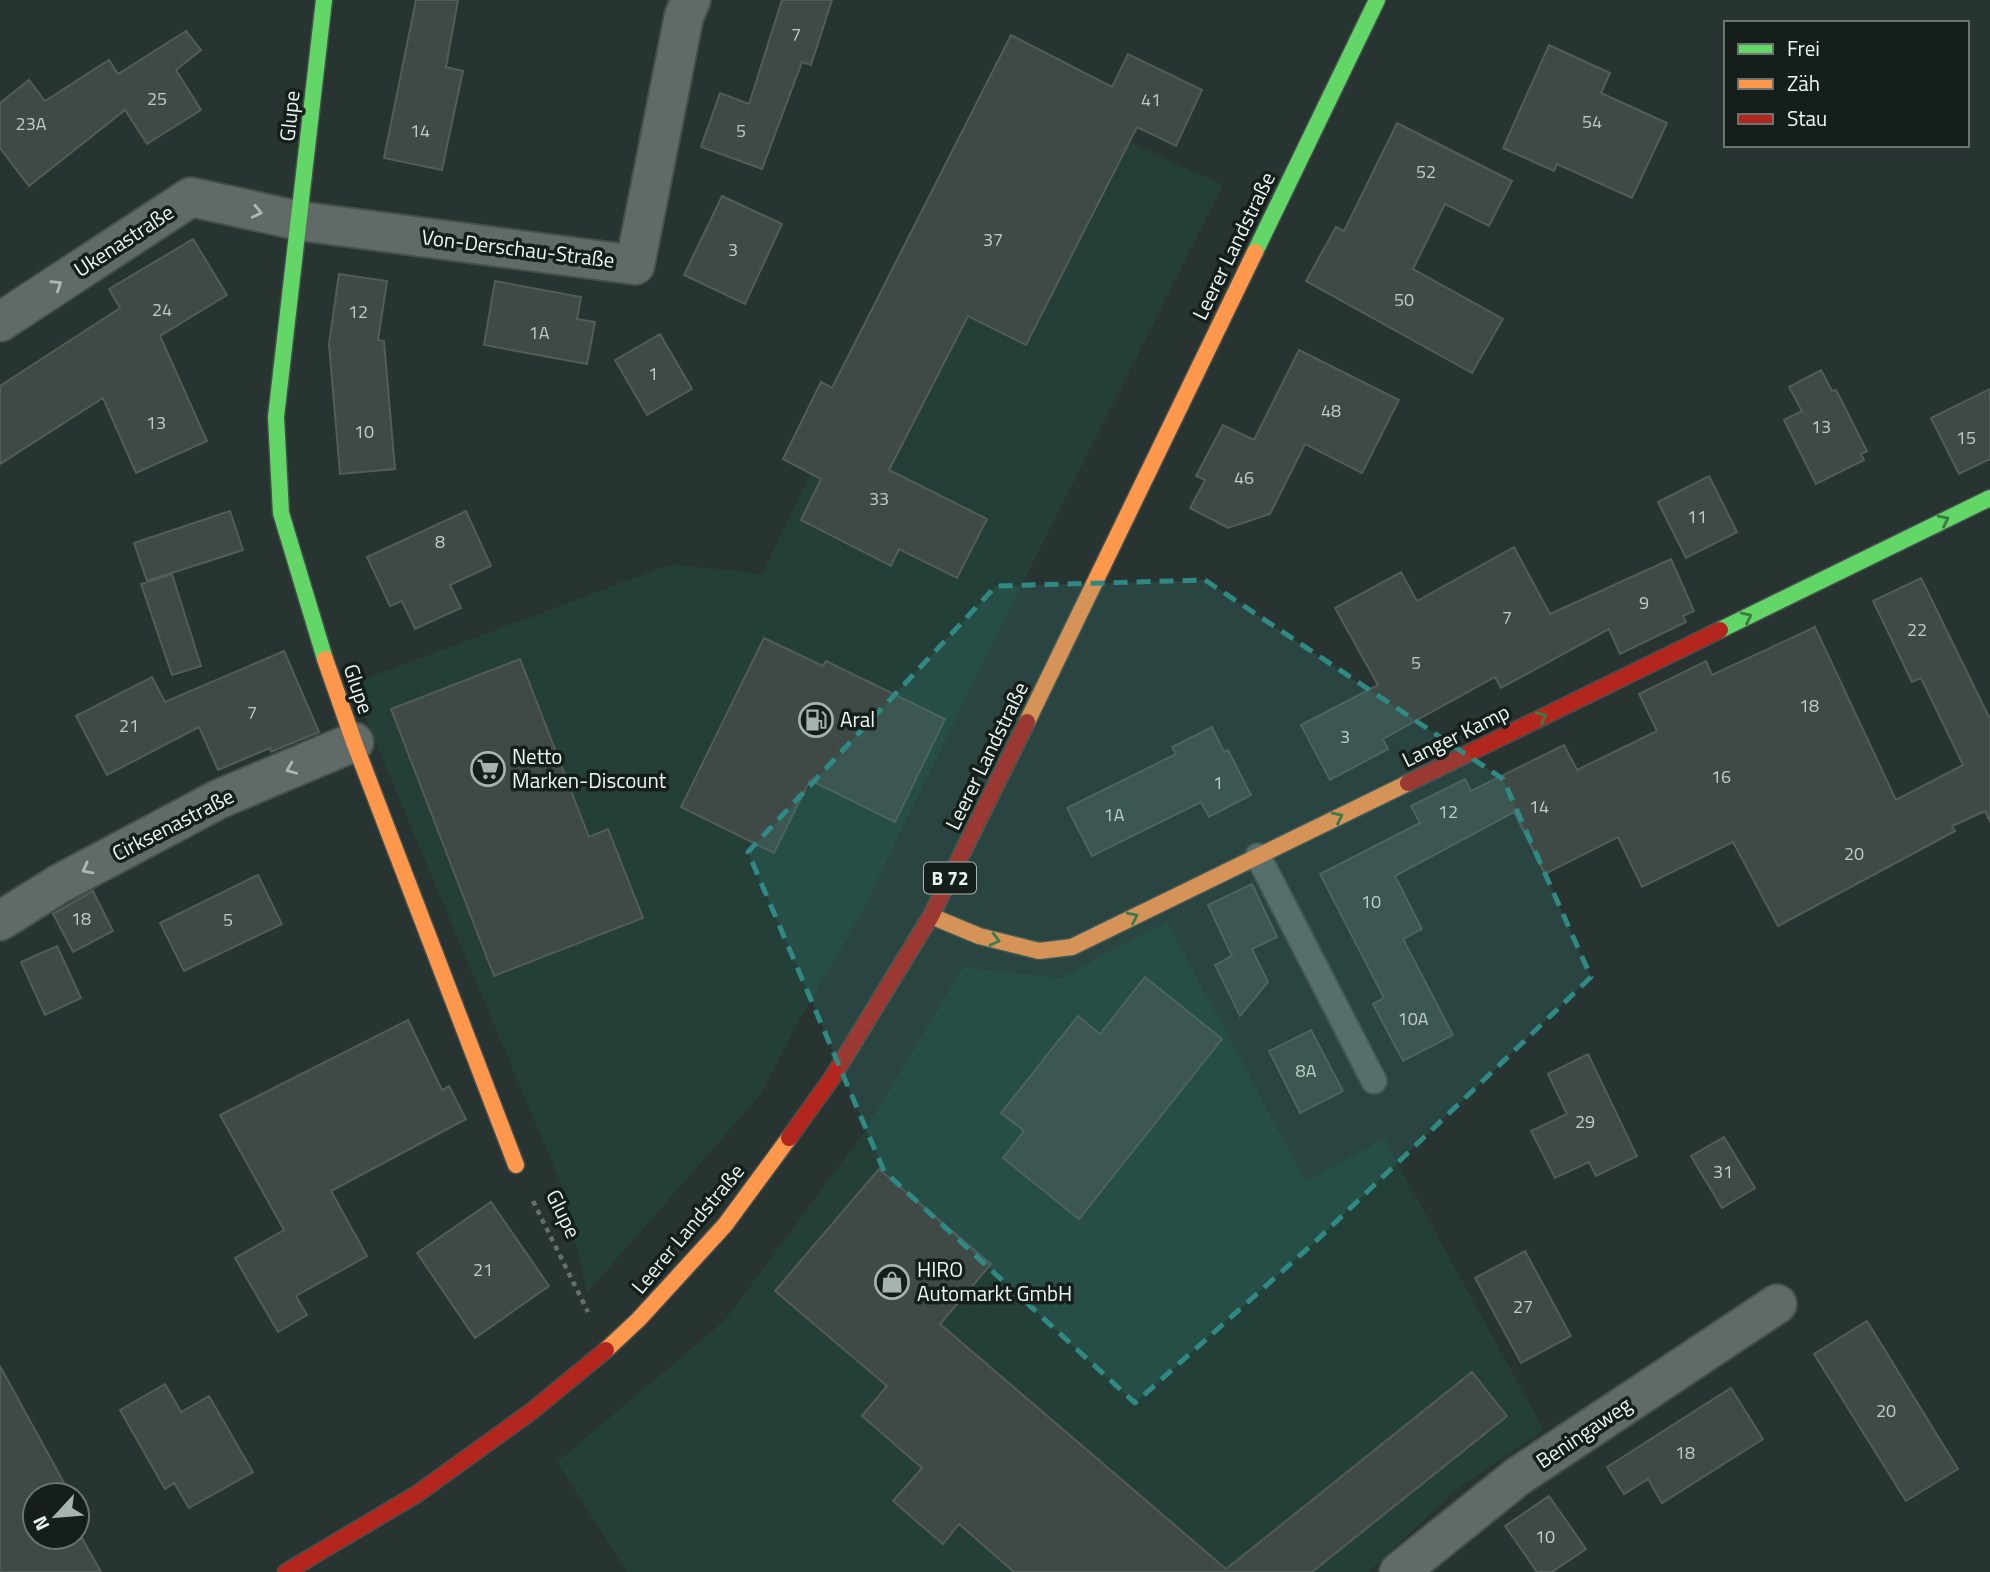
<svg xmlns="http://www.w3.org/2000/svg" width="1990" height="1572" font-family="'Titillium Web',sans-serif">
<style>
.built{fill:#243f37}
.building{fill:#3f4a47;stroke:#525c59;stroke-width:2}
.lines{fill:none;stroke-linecap:round;stroke-linejoin:round}
.lane-casing{stroke:#454f4c;stroke-width:28}
.street-casing{stroke:#454f4c;stroke-width:42}
.fast-casing{stroke:#454f4c;stroke-width:19}
.slow-casing{stroke:#454f4c;stroke-width:19}
.jam-casing{stroke:#454f4c;stroke-width:19}
.path{stroke:#666f6c;stroke-width:4.5;stroke-dasharray:5 5;stroke-linecap:butt}
.lane{stroke:#606a67;stroke-width:24}
.street{stroke:#606a67;stroke-width:38}
.fast{stroke:#63d668;stroke-width:16}
.slow{stroke:#ff974d;stroke-width:16}
.jam{stroke:#b3261e;stroke-width:16}
.oneway{stroke:#acb8b3}
.oneway2{stroke:#3c7a42}
.marked{fill:#308982;fill-opacity:0.2;stroke:#308982;stroke-width:5;stroke-dasharray:14 9;stroke-linejoin:round}
.labels{text-anchor:middle;stroke-width:7;stroke-linejoin:round;paint-order:stroke}
.number-label{font-size:18px;fill:#bfccc7}
.shield{fill:#151e1b;stroke:#aab6b2;stroke-width:2}
.shield-label{font-size:19px;font-weight:bold;fill:#eaf7f2}
.street-label{font-size:21px;fill:#eaf7f2;stroke:#151e1b}
.poi-label{font-size:21px;fill:#eaf7f2;stroke:#151e1b;text-anchor:start}
</style>
<rect width="100%" height="100%" fill="#283431"/>
<!-- built -->
<path class="built" d="M 998,82 L 1223,185 L 990,648 L 857,922 L 801,1017 L 762,1093 L 587,1293 L 563,1189 L 351,684 L 672,564 L 762,574 Z
M 1167,921 L 1306,1182 L 1384,1138 L 1544,1430 L 1456,1490 L 1369,1572 L 627,1572 L 557,1462 L 725,1320 L 862,1135 L 963,967 L 1060,978 Z"/>
<!-- building -->
<path class="building" d="M 416,0 L 458,0 L 446,67 L 463,71 L 442,170 L 384,158 Z
M 782,0 L 832,0 L 811,65 L 802,62 L 762,169 L 701,147 L 720,93 L 749,104 Z
M 186,31 L 201,50 L 176,70 L 201,110 L 147,144 L 125,110 L 29,186 L 0,148 L 0,103 L 29,80 L 45,101 L 109,60 L 118,74 Z
M 1011,35 L 1112,87 L 1128,54 L 1202,90 L 1176,146 L 1137,127 L 1026,345 L 968,316 L 889,470 L 987,519 L 957,578 L 899,549 L 891,566 L 801,520 L 821,479 L 783,459 L 821,382 L 832,388 Z
M 1549,45 L 1610,73 L 1601,93 L 1667,123 L 1632,198 L 1557,164 L 1554,171 L 1503,148 Z
M 1397,123 L 1512,181 L 1489,226 L 1445,204 L 1413,269 L 1503,319 L 1472,373 L 1306,281 L 1336,227 L 1344,231 Z
M 722,196 L 782,224 L 745,304 L 684,275 Z
M 193,239 L 227,295 L 160,336 L 207,441 L 136,473 L 103,398 L 0,464 L 0,386 L 120,308 L 109,289 Z
M 339,274 L 387,281 L 378,340 L 384,341 L 395,469 L 340,474 L 329,344 Z
M 495,281 L 581,297 L 577,319 L 595,322 L 587,364 L 484,345 Z
M 660,334 L 692,389 L 647,415 L 615,360 Z
M 1299,350 L 1399,400 L 1362,473 L 1305,444 L 1270,514 L 1228,528 L 1190,508 L 1205,480 L 1196,476 L 1223,425 L 1254,440 Z
M 1821,370 L 1832,391 L 1836,390 L 1867,451 L 1861,454 L 1864,460 L 1816,484 L 1784,420 L 1802,411 L 1789,387 Z
M 1990,389 L 1990,459 L 1959,474 L 1931,418 Z
M 1709,476 L 1737,532 L 1686,558 L 1658,502 Z
M 230,511 L 243,550 L 147,581 L 134,543 Z
M 466,511 L 491,566 L 450,585 L 461,608 L 415,629 L 402,601 L 390,606 L 367,557 Z
M 1514,547 L 1550,614 L 1671,559 L 1694,611 L 1683,616 L 1686,622 L 1620,654 L 1609,629 L 1501,688 L 1495,677 L 1383,739 L 1388,749 L 1330,780 L 1301,725 L 1378,685 L 1335,608 L 1401,572 L 1417,601 Z
M 172,574 L 201,666 L 172,675 L 141,584 Z
M 1921,578 L 1990,719 L 1990,822 L 1985,811 L 1952,826 L 1955,831 L 1778,926 L 1733,842 L 1642,887 L 1618,837 L 1545,874 L 1514,812 L 1395,876 L 1422,929 L 1403,939 L 1453,1035 L 1403,1061 L 1373,1004 L 1384,998 L 1320,874 L 1420,823 L 1411,806 L 1465,779 L 1471,791 L 1564,745 L 1577,770 L 1657,731 L 1639,694 L 1706,661 L 1712,675 L 1815,627 L 1896,800 L 1963,765 L 1921,678 L 1912,682 L 1873,601 Z
M 764,638 L 823,666 L 826,661 L 945,719 L 895,822 L 810,780 L 774,853 L 681,807 Z
M 284,651 L 319,732 L 271,752 L 270,748 L 218,770 L 199,727 L 107,775 L 76,716 L 152,677 L 165,702 Z
M 520,659 L 589,837 L 608,829 L 643,918 L 494,976 L 391,709 Z
M 1212,727 L 1224,752 L 1228,750 L 1251,795 L 1209,817 L 1201,802 L 1092,856 L 1067,808 L 1176,754 L 1172,747 Z
M 258,875 L 282,924 L 184,971 L 160,923 Z
M 1252,884 L 1277,937 L 1252,949 L 1268,982 L 1240,1016 L 1215,965 L 1232,956 L 1208,905 Z
M 93,891 L 113,931 L 73,952 L 53,914 Z
M 57,946 L 81,998 L 45,1015 L 21,962 Z
M 1145,977 L 1222,1039 L 1079,1219 L 1003,1158 L 1024,1131 L 1001,1113 L 1078,1016 L 1100,1034 Z
M 408,1020 L 442,1090 L 449,1086 L 466,1119 L 331,1191 L 367,1256 L 296,1296 L 307,1315 L 278,1332 L 235,1258 L 284,1230 L 220,1115 Z
M 1311,1030 L 1343,1091 L 1300,1113 L 1269,1051 Z
M 1588,1054 L 1637,1156 L 1596,1176 L 1589,1162 L 1555,1178 L 1531,1131 L 1567,1114 L 1548,1074 Z
M 1724,1137 L 1755,1188 L 1722,1208 L 1691,1156 Z
M 879,1169 L 991,1264 L 940,1324 L 1226,1569 L 1472,1372 L 1507,1416 L 1312,1572 L 1014,1572 L 959,1524 L 943,1544 L 893,1501 L 922,1468 L 862,1416 L 887,1386 L 775,1291 Z
M 491,1202 L 549,1286 L 475,1338 L 417,1253 Z
M 1525,1251 L 1571,1336 L 1521,1363 L 1475,1278 Z
M 1867,1321 L 1958,1469 L 1906,1501 L 1814,1354 Z
M 0,1366 L 68,1490 L 59,1495 L 35,1495 L 35,1537 L 77,1537 L 77,1529 L 101,1572 L 0,1572 Z
M 165,1384 L 181,1412 L 209,1396 L 253,1472 L 189,1508 L 174,1483 L 165,1489 L 120,1410 Z
M 1731,1388 L 1763,1439 L 1662,1503 L 1648,1479 L 1624,1494 L 1607,1467 Z
M 1549,1496 L 1586,1549 L 1552,1572 L 1537,1572 L 1505,1526 Z"/>
<g class="lines">
<!-- lane casing -->
<g class="lane-casing">
<path id="lane" d="M 1258,856 L 1374,1081"/>
</g>
<!-- street casing -->
<g class="street-casing">
<path id="street" d="M 0,322 L 191,197 L 300,221 L 635,265 L 684,16 L 691,0
M 0,921 L 59,884 L 219,799 L 354,742
M 1399,1572 L 1517,1477 L 1777,1304"/>
</g>
<!-- fast casing -->
<g class="fast-casing">
<path id="fast" d="M 324,0 L 276,417 L 281,513 L 325,659
M 1255,252 L 1377,0
M 1720,630 L 1990,498"/>
</g>
<!-- slow casing -->
<g class="slow-casing">
<path id="slow" d="M 325,659 L 354,742 L 516,1165
M 1027,722 L 1255,252
M 931,916 L 979,936 L 1039,951 L 1072,947 L 1408,783
M 606,1350 L 639,1319 L 725,1225 L 789,1138"/>
</g>
<!-- jam casing -->
<g class="jam-casing">
<path id="jam" d="M 1408,783 L 1720,630
M 789,1138 L 832,1078 L 931,916 L 1027,722
M 286,1572 L 417,1494 L 532,1411 L 606,1350"/>
</g>
<!-- path -->
<path class="path" d="M 533,1201 L 588,1312"/>
<!-- lane -->
<use href="#lane" class="lane"/>
<!-- street -->
<use href="#street" class="street"/>
<!-- fast -->
<use href="#fast" class="fast"/>
<!-- slow -->
<use href="#slow" class="slow"/>
<!-- jam -->
<use href="#jam" class="jam"/>
</g>
<!-- one-way arrows -->
<defs><path id="oneway-chevron" d="M-2-3.5L2.5 0L-2 3.5" fill="none" stroke-width="1.6" stroke-linecap="round" stroke-linejoin="round" transform="scale(1.75)"/></defs>
<g class="oneway">
<use href="#oneway-chevron" transform="translate(257 212) rotate(13)"/>
<use href="#oneway-chevron" transform="translate(57 285) rotate(-33)"/>
<use href="#oneway-chevron" transform="translate(291 769) rotate(157)"/>
<use href="#oneway-chevron" transform="translate(87 869) rotate(152)"/>
</g>
<g class="oneway2">
<use href="#oneway-chevron" transform="translate(1944 520) rotate(-26)"/>
<use href="#oneway-chevron" transform="translate(1747 617) rotate(-26)"/>
<use href="#oneway-chevron" transform="translate(1542 717) rotate(-26)"/>
<use href="#oneway-chevron" transform="translate(1338 817) rotate(-26)"/>
<use href="#oneway-chevron" transform="translate(1133 917) rotate(-26)"/>
<use href="#oneway-chevron" transform="translate(995 940) rotate(14)"/>
</g>
<!-- marked area -->
<path class="marked" d="M 1205,580 L 1503,779 L 1591,977 L 1316,1241 L 1135,1403 L 884,1171 L 748,852 L 996,586 Z"/>
<!-- icons -->
<defs>
<g id="fuel-ring" transform="scale(1.75)"><circle r="9.5" fill="#151e1b" stroke="#a6b3ae" stroke-width="1.5"/><path d="M-5.5-6h7V0h2V4h1.3V-2.5L3-4.5l.8-.8L6-3V5H2.5V1h-1V6h-7ZM-4.2-4.7v3.2H.2V-4.7Z" fill="#a6b3ae"/></g>
<g id="supermarket-ring" transform="scale(1.75)"><circle r="9.5" fill="#151e1b" stroke="#a6b3ae" stroke-width="1.5"/><path d="M-6-5.5h2.5l.6 2H6L4.5 2H-2.5L-4.4-4H-6ZM-1.5 3.2a1.3 1.3 0 1 0 .1 0ZM3 3.2a1.3 1.3 0 1 0 .1 0Z" fill="#a6b3ae"/></g>
<g id="shop-ring" transform="scale(1.75)"><circle r="9.5" fill="#151e1b" stroke="#a6b3ae" stroke-width="1.5"/><path d="M-5-2.5h2.3a2.7 3.5 0 0 1 5.4 0H5L5.5 6h-11ZM-1.5-2.5h3a1.5 2.3 0 0 0-3 0Z" fill="#a6b3ae"/></g>
</defs>
<g fill-rule="evenodd">
<use href="#fuel-ring" x="816" y="720"/>
<use href="#supermarket-ring" x="488" y="769"/>
<use href="#shop-ring" x="892" y="1282"/>
</g>
<g class="labels">
<!-- number labels -->
<g class="number-label">
<text x="796" y="41">7</text>
<text x="157" y="105">25</text>
<text x="1151" y="106">41</text>
<text x="1592" y="128">54</text>
<text x="31" y="130">23A</text>
<text x="420" y="137">14</text>
<text x="741" y="137">5</text>
<text x="1426" y="178">52</text>
<text x="993" y="246">37</text>
<text x="733" y="256">3</text>
<text x="1404" y="306">50</text>
<text x="162" y="316">24</text>
<text x="358" y="318">12</text>
<text x="539" y="339">1A</text>
<text x="653" y="380">1</text>
<text x="1331" y="417">48</text>
<text x="156" y="429">13</text>
<text x="1821" y="433">13</text>
<text x="364" y="438">10</text>
<text x="1966" y="444">15</text>
<text x="1244" y="484">46</text>
<text x="879" y="505">33</text>
<text x="1697" y="523">11</text>
<text x="440" y="548">8</text>
<text x="1644" y="609">9</text>
<text x="1507" y="624">7</text>
<text x="1917" y="636">22</text>
<text x="1416" y="669">5</text>
<text x="1809" y="712">18</text>
<text x="252" y="719">7</text>
<text x="129" y="732">21</text>
<text x="1345" y="743">3</text>
<text x="1721" y="783">16</text>
<text x="1218" y="789">1</text>
<text x="1539" y="813">14</text>
<text x="1448" y="818">12</text>
<text x="1114" y="821">1A</text>
<text x="1854" y="860">20</text>
<text x="1371" y="908">10</text>
<text x="81" y="925">18</text>
<text x="228" y="926">5</text>
<text x="1413" y="1025">10A</text>
<text x="1306" y="1077">8A</text>
<text x="1585" y="1128">29</text>
<text x="1723" y="1178">31</text>
<text x="483" y="1276">21</text>
<text x="1523" y="1313">27</text>
<text x="1886" y="1417">20</text>
<text x="1685" y="1459">18</text>
<text x="1545" y="1543">10</text>
</g>
<!-- shield labels -->
<rect class="shield" x="924" y="862.5" width="52" height="31" rx="5"/>
<g class="shield-label">
<text x="950" y="885">B 72</text>
</g>
<!-- street labels -->
<g class="street-label">
<text transform="translate(290 116) rotate(-84)" y="7">Glupe</text>
<text transform="translate(124 241) rotate(-33)" y="7">Ukenastraße</text>
<text transform="translate(1234 246) rotate(-64)" y="7">Leerer Landstraße</text>
<text transform="translate(518 249) rotate(7)" y="7">Von-Derschau-Straße</text>
<text transform="translate(358 689) rotate(71)" y="7">Glupe</text>
<text transform="translate(1456 736) rotate(-26)" y="7">Langer Kamp</text>
<text transform="translate(987 756) rotate(-64)" y="7">Leerer Landstraße</text>
<text transform="translate(173 825) rotate(-27)" y="7">Cirksenastraße</text>
<text transform="translate(563 1214) rotate(64)" y="7">Glupe</text>
<text transform="translate(688 1229) rotate(-50)" y="7">Leerer Landstraße</text>
<text transform="translate(1584 1433) rotate(-34)" y="7">Beningaweg</text>
</g>
<!-- poi labels -->
<g class="poi-label">
<text x="840" y="727">Aral</text>
<text x="512" y="764">Netto<tspan x="512" dy="24">Marken-Discount</tspan></text>
<text x="917" y="1277">HIRO<tspan x="917" dy="24">Automarkt GmbH</tspan></text>
</g>
</g>
<!-- legend -->
<rect x="1724" y="21" width="245" height="126" fill="#151e1b" stroke="#6a7571" stroke-width="2"/>
<rect x="1738" y="44" width="35" height="10" fill="#63d668" stroke="#6a7571" stroke-width="2"/>
<text x="1787" y="56" font-size="21" fill="#eaf7f2">Frei</text>
<rect x="1738" y="79" width="35" height="10" fill="#ff974d" stroke="#6a7571" stroke-width="2"/>
<text x="1787" y="91" font-size="21" fill="#eaf7f2">Zäh</text>
<rect x="1738" y="114" width="35" height="10" fill="#b3261e" stroke="#6a7571" stroke-width="2"/>
<text x="1787" y="126" font-size="21" fill="#eaf7f2">Stau</text>
<!-- north arrow -->
<g transform="translate(56 1516) rotate(244)"><circle r="33" fill="#151e1b" stroke="#6a7571" stroke-width="2"/>
<path d="M0-5L12 26L0 18L-12 26Z" fill="#a6b3ae"/>
<text y="-10" font-size="19" font-weight="bold" text-anchor="middle" fill="#eaf7f2">N</text>
</g>
</svg>
